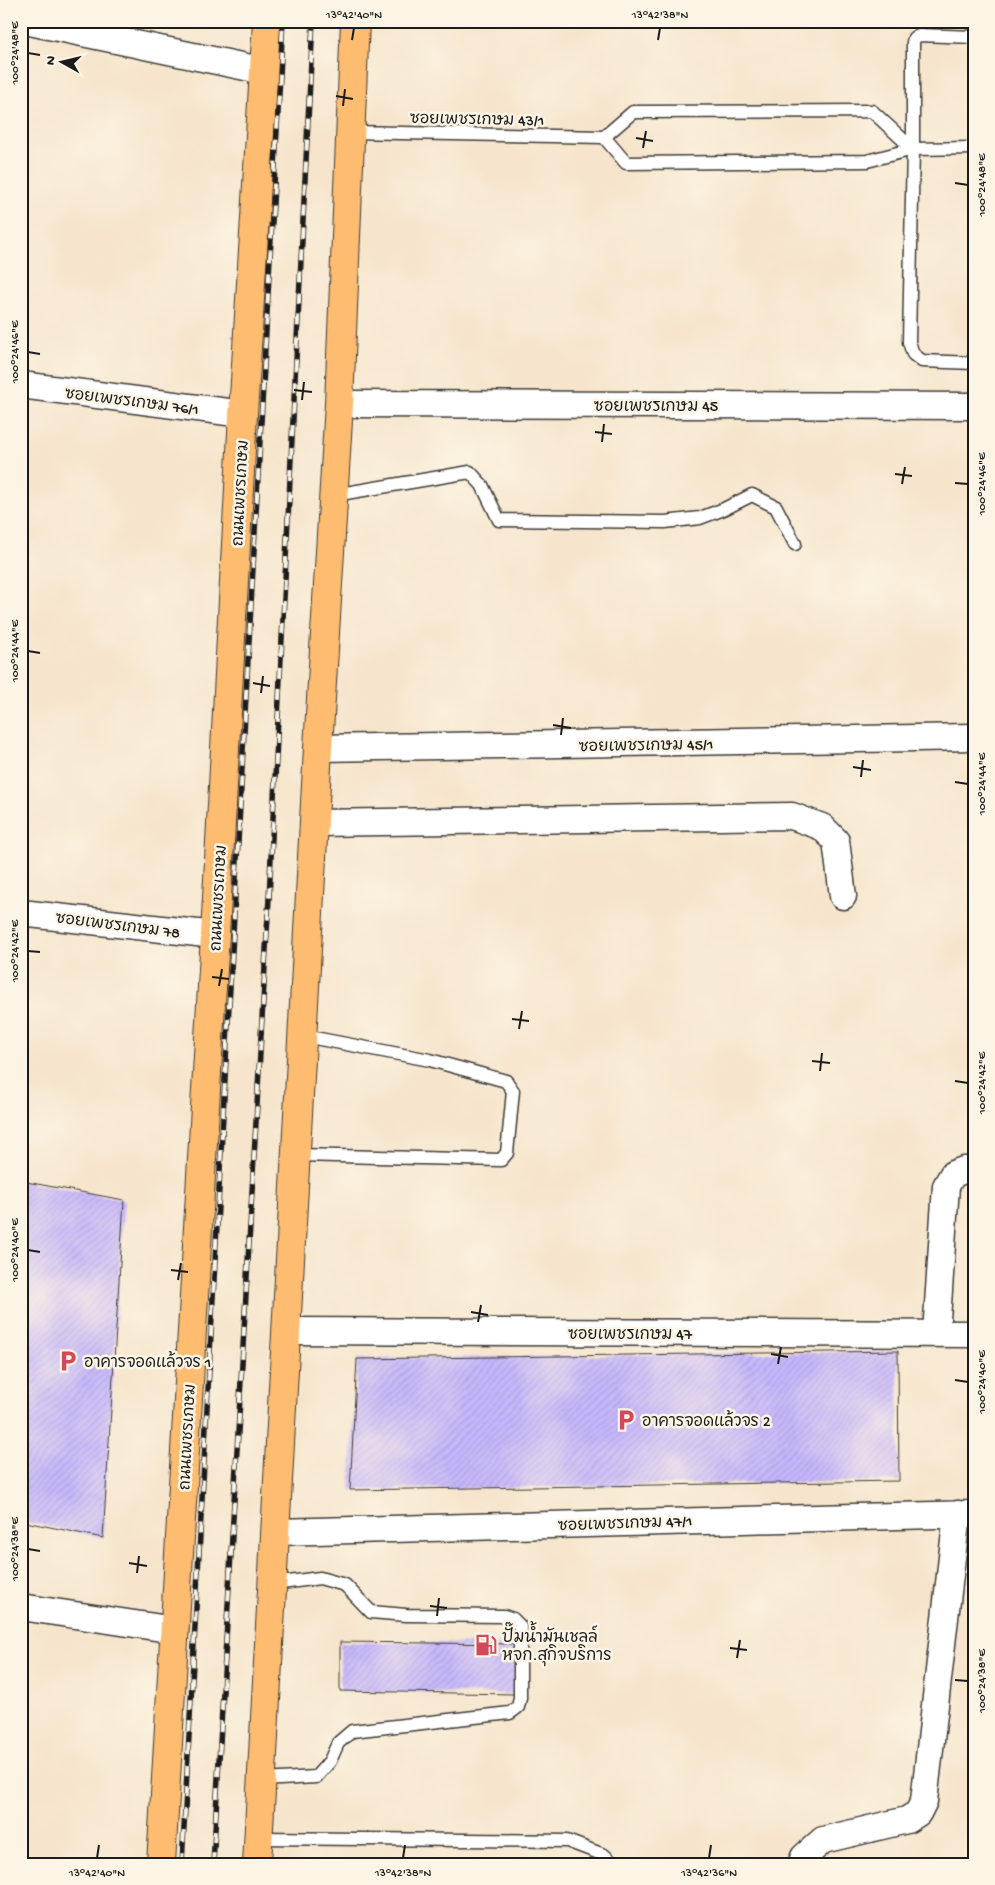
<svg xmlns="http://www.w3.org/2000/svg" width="995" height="1885" font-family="'Gochi Hand','Playpen Sans Thai',sans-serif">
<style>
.building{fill:url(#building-hatch)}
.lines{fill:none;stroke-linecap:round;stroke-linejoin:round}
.service-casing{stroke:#3d3a36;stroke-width:15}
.minor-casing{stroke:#3d3a36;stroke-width:29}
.primary-casing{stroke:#3d3a36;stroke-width:30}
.service{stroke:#fff;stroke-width:12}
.minor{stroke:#fff;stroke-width:26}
.primary{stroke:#febc70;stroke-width:28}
.rail-casing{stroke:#1c1c1c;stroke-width:5.5}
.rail{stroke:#fcf5e5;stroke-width:4;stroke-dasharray:11;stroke-linecap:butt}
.ticks{fill:none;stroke:#1c1c1c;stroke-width:2}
.labels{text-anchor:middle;stroke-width:5;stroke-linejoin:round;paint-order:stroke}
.street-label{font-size:16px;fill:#1c1c1c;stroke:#fcf5e5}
.poi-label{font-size:16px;fill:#1c1c1c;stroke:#fcf5e5;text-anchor:start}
.neatline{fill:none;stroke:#1c1c1c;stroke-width:2}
.ticks-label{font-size:12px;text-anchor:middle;fill:#1c1c1c}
</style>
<defs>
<pattern id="building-hatch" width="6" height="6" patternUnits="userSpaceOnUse" patternTransform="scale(1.25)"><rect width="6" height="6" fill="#c7b7fc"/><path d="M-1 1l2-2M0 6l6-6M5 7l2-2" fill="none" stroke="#aa9dd7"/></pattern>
</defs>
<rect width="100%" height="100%" fill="#fcf5e5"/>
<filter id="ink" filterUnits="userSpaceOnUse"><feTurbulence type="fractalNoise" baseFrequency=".02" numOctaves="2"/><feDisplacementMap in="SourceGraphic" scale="10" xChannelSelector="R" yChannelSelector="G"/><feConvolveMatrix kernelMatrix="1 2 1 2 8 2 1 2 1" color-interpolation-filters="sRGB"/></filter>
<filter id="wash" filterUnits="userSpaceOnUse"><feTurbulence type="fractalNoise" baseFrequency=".0096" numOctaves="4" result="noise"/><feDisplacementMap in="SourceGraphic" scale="20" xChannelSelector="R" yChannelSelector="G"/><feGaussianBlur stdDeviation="1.12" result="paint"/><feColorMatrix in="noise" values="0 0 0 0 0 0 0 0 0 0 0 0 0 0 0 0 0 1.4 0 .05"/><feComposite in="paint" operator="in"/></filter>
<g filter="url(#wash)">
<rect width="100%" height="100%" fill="#f6e5cc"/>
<g id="blocks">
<!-- building -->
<path class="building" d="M 21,1181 L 124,1200 L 103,1538 L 21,1521 Z
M 898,1351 L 899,1481 L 350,1490 L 357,1359 Z
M 340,1642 L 514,1644 L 514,1694 L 340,1691 Z"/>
</g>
</g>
<g filter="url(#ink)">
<use href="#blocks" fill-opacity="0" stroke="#3d3a36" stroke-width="1"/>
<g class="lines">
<!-- service casing -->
<g class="service-casing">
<path id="service" d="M 974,37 L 919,35 L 914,38 L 913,42 L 913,149 L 909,342 L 913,354 L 922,361 L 974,363
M 872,111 L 913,149 L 867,161 L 626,163 L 604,137 L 633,112 Z
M 350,132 L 604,137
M 913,149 L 974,148
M 334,495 L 470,472 L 482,485 L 499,520 L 665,522 L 700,518 L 724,509 L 752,495 L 776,507 L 795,544
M 297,1155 L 501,1160 L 507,1153 L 513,1091 L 506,1081 L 430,1060 L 304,1036
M 262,1780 L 316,1777 L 330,1761 L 338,1743 L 352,1731 L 510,1713 L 518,1707 L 520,1698 L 520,1626 L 513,1619 L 504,1616 L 406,1615 L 371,1612 L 345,1585 L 320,1578 L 273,1584
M 259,1838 L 567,1841 L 604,1855 L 614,1864"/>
</g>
<!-- minor casing -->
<g class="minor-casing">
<path id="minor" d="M 25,21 L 265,71
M 21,385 L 243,414
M 339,404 L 974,406
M 318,748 L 974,737
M 316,823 L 792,816 L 822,827 L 836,841 L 843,896
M 21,913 L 215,935
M 287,1331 L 974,1334
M 936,1334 L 946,1186 L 953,1174 L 964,1170 L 974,1170
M 276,1532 L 974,1514
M 21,1607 L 175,1630
M 801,1864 L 804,1857 L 823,1840 L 907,1820 L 918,1813 L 924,1801 L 957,1514"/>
</g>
<!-- primary casing -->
<g class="primary-casing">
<path id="primary" d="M 161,1864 L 215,935 L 243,414 L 267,21
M 257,1864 L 318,748 L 339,404 L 355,21"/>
</g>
<!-- service -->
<use href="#service" class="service"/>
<!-- minor -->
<use href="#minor" class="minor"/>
<!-- primary -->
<use href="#primary" class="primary"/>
<!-- rail casing -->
<g class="rail-casing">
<path id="rail" d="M 182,1864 L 283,21
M 213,1864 L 269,898 L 313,21"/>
</g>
<!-- rail -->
<use href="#rail" class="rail"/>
</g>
</g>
<!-- ticks -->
<path class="ticks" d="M 352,40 L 354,28M 658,40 L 660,28M 28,53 L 40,55M 336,96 L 353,99M 343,106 L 345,89M 636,138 L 653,141M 643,148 L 646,131M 955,183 L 968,185M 28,352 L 40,354M 294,390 L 312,392M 302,400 L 304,382M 595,432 L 612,434M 602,442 L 604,424M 895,474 L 912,476M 955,483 L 968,484M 902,484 L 905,467M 28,651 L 40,653M 253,683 L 270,686M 261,693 L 263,676M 553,725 L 571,728M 561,735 L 563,718M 853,767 L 871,770M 861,777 L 863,760M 955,782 L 968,784M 28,951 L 40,952M 212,977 L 229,979M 219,986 L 222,969M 512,1019 L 529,1021M 519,1029 L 522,1011M 812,1061 L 830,1063M 820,1071 L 822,1053M 955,1081 L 968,1083M 28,1250 L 40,1252M 171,1270 L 188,1272M 178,1280 L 181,1263M 471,1312 L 488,1315M 478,1322 L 481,1305M 771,1354 L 788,1357M 778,1364 L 781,1347M 955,1380 L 968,1382M 28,1549 L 40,1551M 129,1563 L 147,1566M 137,1573 L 139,1556M 430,1606 L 447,1608M 437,1616 L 439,1598M 730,1648 L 747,1650M 737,1658 L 740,1640M 955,1680 L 968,1681M 97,1858 L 99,1845M 403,1858 L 405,1845M 709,1858 L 711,1845"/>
<!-- icons -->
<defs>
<g id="parking-bare" transform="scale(1.725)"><path d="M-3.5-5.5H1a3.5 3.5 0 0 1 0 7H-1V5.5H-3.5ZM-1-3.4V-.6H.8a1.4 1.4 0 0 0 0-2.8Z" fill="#d1495b" stroke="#fcf5e5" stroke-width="2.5" paint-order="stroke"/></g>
<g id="fuel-bare" transform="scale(1.725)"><path d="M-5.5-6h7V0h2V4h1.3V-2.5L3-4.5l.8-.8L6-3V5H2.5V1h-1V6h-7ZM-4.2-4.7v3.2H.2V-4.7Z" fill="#d1495b" stroke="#fcf5e5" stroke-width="2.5" paint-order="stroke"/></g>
</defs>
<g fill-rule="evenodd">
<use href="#parking-bare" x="68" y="1361"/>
<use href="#parking-bare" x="626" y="1420"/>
<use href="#fuel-bare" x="486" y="1645"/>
</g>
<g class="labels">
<!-- street labels -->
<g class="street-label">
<text transform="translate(477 118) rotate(1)" y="6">ซอยเพชรเกษม 43/1</text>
<text transform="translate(132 400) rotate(7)" y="6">ซอยเพชรเกษม 76/1</text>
<text x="656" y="411">ซอยเพชรเกษม 45</text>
<text transform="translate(239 493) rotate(-87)" y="6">ถนนเพชรเกษม</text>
<text transform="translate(646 744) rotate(-1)" y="6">ซอยเพชรเกษม 45/1</text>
<text transform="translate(217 898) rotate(-87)" y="6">ถนนเพชรเกษม</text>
<text transform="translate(118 924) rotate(7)" y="6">ซอยเพชรเกษม 78</text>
<text x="630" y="1339">ซอยเพชรเกษม 47</text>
<text transform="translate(186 1437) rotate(-87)" y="6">ถนนเพชรเกษม</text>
<text transform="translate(625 1522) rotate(-2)" y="6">ซอยเพชรเกษม 47/1</text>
</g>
<!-- poi labels -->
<g class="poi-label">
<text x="84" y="1367">อาคารจอดแล้วจร 1</text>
<text x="642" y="1426">อาคารจอดแล้วจร 2</text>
<text x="502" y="1642">ปั๊มน้ำมันเชลล์<tspan x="502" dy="18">หจก.สุกิจบริการ</tspan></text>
</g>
</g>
<!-- margin -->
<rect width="995" height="1885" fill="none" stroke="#fcf5e5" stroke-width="55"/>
<!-- north arrow -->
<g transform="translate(62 62) rotate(278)" stroke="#fcf5e5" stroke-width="4" paint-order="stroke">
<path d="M0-4L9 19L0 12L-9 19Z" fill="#1c1c1c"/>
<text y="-8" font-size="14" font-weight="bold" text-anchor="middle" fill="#1c1c1c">N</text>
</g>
<rect x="28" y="28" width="940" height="1830" class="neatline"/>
<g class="ticks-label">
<text x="354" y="18">13°42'40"N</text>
<text x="660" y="18">13°42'38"N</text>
<text transform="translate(14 53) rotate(-90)" y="4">100°24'48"E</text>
<text transform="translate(981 185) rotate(-90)" y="4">100°24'48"E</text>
<text transform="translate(14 352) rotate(-90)" y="4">100°24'46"E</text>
<text transform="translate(981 484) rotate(-90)" y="4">100°24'46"E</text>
<text transform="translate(14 651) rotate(-90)" y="4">100°24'44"E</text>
<text transform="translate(981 784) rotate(-90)" y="4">100°24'44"E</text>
<text transform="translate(14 951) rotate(-90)" y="4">100°24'42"E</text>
<text transform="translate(981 1083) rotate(-90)" y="4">100°24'42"E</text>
<text transform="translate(14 1250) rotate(-90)" y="4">100°24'40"E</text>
<text transform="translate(981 1382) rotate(-90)" y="4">100°24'40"E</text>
<text transform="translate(14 1549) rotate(-90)" y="4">100°24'38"E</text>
<text transform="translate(981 1681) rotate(-90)" y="4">100°24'38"E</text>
<text x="97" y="1876">13°42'40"N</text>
<text x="403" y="1876">13°42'38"N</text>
<text x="709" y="1876">13°42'36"N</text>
</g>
</svg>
